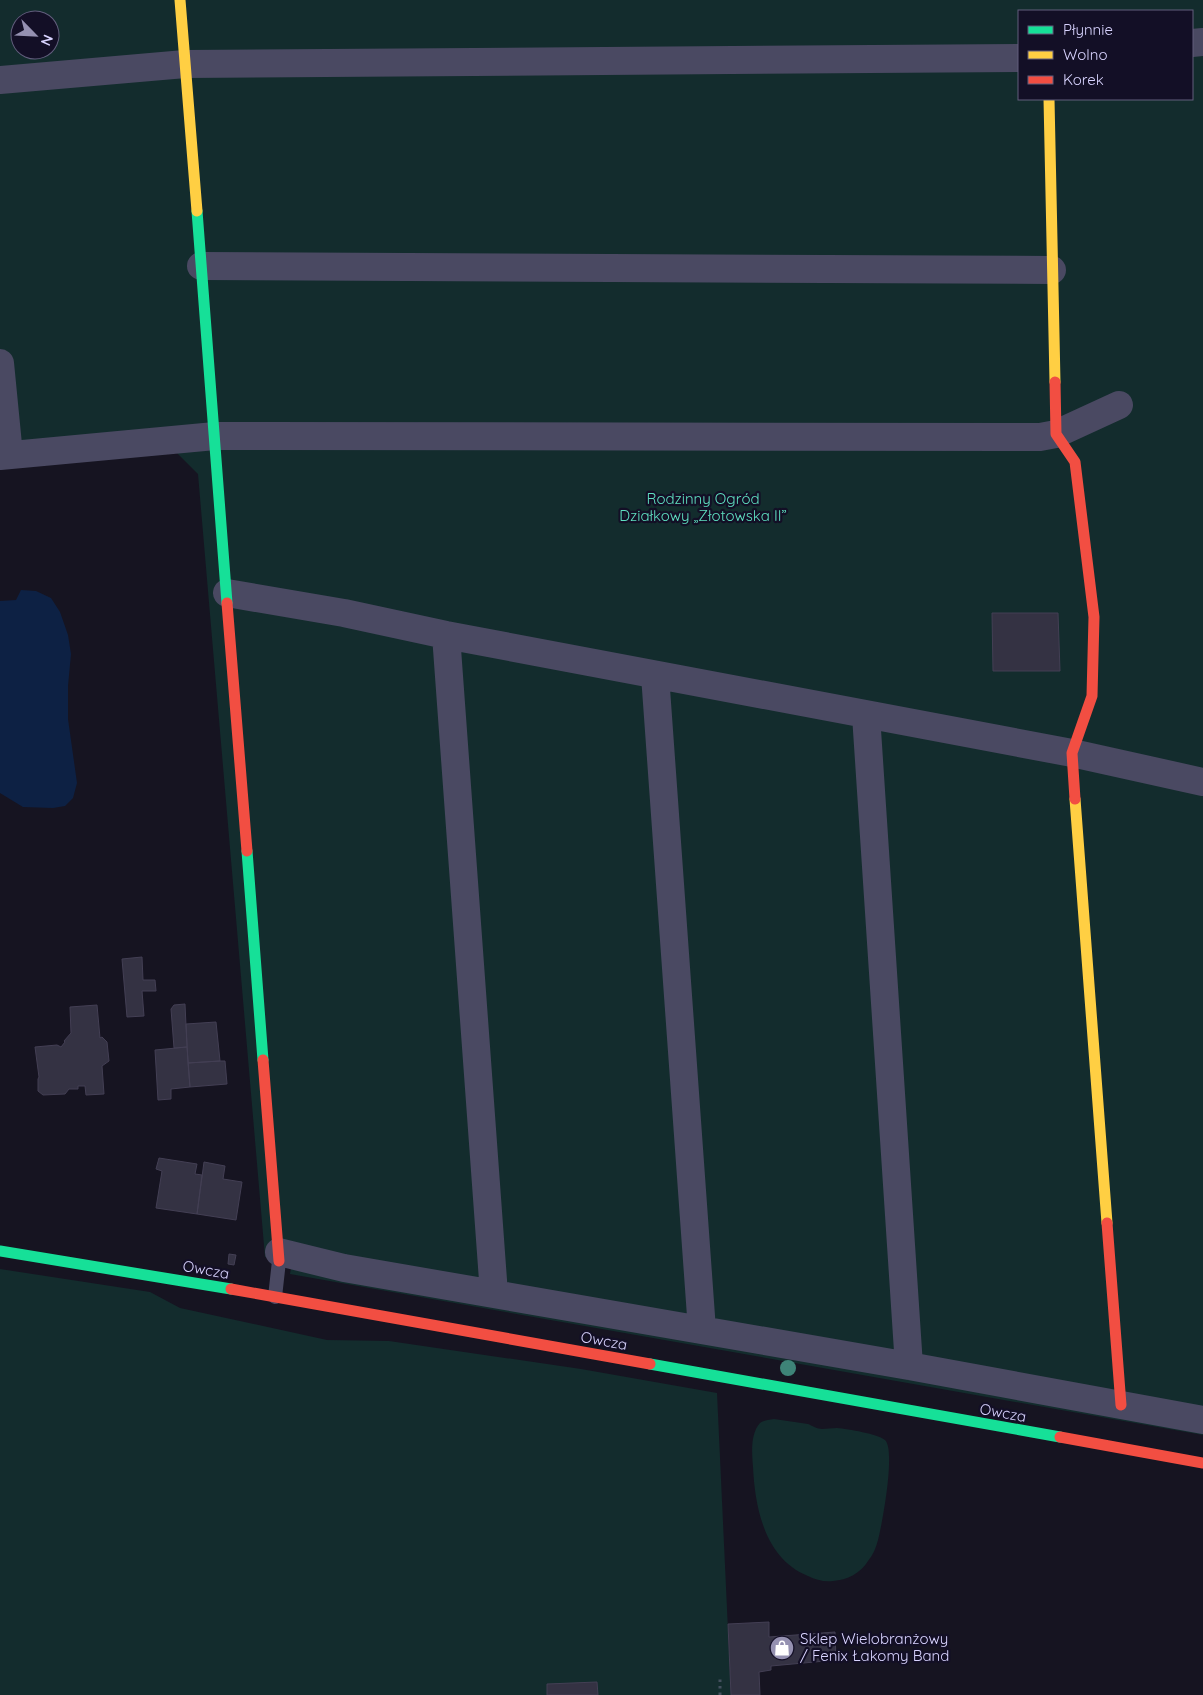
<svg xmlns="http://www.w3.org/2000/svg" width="1203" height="1695" font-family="Quicksand,sans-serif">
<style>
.green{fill:#132c2d;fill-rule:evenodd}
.water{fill:#0d2144}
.building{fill:#343243;stroke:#433f54}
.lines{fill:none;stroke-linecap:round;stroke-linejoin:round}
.path{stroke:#44505f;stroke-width:3;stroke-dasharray:2.5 4;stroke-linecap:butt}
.lane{stroke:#4a4962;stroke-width:14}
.street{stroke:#4a4962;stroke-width:28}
.fast{stroke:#16e098;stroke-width:11}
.slow{stroke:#ffcf43;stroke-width:11}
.jam{stroke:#f24e42;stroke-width:11}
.tree{fill:#3e8478}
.labels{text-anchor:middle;stroke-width:4.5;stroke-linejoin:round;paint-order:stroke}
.park-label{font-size:15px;fill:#5fe0c0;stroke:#130f26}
.street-label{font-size:15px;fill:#d9d4ff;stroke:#130f26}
.poi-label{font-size:15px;fill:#d9d4ff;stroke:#130f26;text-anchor:start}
</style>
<rect width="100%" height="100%" fill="#161421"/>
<!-- green -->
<path class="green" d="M 0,0 L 1203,0 L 1203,1435 L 290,1274 L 292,1263 L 265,1257 L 198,474 L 174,450 L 0,469 ZM 1019,11 L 1192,11 L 1192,99 L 1019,99 ZM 20,20 L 50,20 L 50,50 L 20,50 Z
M 0,1269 L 150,1292 L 180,1308 L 327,1340 L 389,1341 L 581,1369 L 717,1393 L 731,1695 L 0,1695 Z
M 774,1419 C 785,1421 797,1422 808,1424 C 813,1426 817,1429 822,1429 C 827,1429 832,1428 837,1428 C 848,1429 878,1434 885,1440 C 896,1450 882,1525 878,1540 C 876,1548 873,1555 868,1561 C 861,1573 847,1580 833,1581 C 824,1582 816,1580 808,1576 C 765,1559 755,1508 753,1467 C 752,1454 750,1434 760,1423 C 764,1420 769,1420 774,1419 Z"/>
<!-- water -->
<path class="water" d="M 21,590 L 36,591 L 51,598 L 60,612 L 68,635 L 71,654 L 68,686 L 68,719 L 77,783 L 73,798 L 65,806 L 53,808 L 23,807 L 0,793 L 0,601 L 16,600 Z"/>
<!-- building -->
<path class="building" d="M 992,613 L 1058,613 L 1060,671 L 993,671 Z
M 142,957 L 143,980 L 155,980 L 156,991 L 142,991 L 144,1016 L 127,1017 L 122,959 Z
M 185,1004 L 187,1047 L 174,1048 L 171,1009 L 174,1005 Z
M 97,1005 L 100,1038 L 102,1037 L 107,1042 L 109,1061 L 102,1066 L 104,1094 L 86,1095 L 85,1086 L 78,1086 L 78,1089 L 69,1089 L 65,1094 L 43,1095 L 38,1091 L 38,1079 L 39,1077 L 35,1047 L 57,1045 L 61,1047 L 65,1042 L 64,1041 L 71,1033 L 70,1007 Z
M 216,1022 L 220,1061 L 188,1063 L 186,1024 Z
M 187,1047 L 190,1087 L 171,1089 L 171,1099 L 158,1100 L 155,1050 Z
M 220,1061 L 225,1061 L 227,1084 L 190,1087 L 188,1063 Z
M 159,1158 L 197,1164 L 195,1174 L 202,1175 L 197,1214 L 156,1208 L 162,1171 L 156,1169 Z
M 204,1162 L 225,1166 L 223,1179 L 242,1182 L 236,1220 L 197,1214 Z
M 229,1254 L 236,1255 L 234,1265 L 228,1264 Z
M 769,1622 L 769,1637 L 835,1632 L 836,1660 L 771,1666 L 771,1670 L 759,1672 L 760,1695 L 731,1695 L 728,1624 Z
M 597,1682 L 598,1695 L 547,1695 L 547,1684 Z"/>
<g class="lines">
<!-- path -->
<path class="path" d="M 720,1695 L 720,1678"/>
<!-- lane -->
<path class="lane" d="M 275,1297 L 279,1261"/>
<!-- street -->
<path class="street" d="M 1192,43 L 1203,42
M 0,80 L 185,64 L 1019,58
M 201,266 L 1052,270
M 0,363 L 9,455
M 0,456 L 215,436 L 1040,437 L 1056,434 L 1119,405
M 227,593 L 344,613 L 446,635 L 1072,753 L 1203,782
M 446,635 L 494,1294
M 655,675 L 702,1330
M 866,715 L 909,1366
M 279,1252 L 344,1268 L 909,1366 L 1203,1420"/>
<!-- fast -->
<path class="fast" d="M 197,211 L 227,603
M 247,851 L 263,1060
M 0,1251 L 231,1289
M 650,1364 L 1060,1437"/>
<!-- slow -->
<path class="slow" d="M 180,0 L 197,211
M 1049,99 L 1055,382
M 1075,799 L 1107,1223"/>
<!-- jam -->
<path class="jam" d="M 1055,382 L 1056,434 L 1075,462 L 1094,617 L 1092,696 L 1072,753 L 1075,799
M 227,603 L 247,851
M 263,1060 L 279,1261
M 1107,1223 L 1121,1405
M 231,1289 L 650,1364
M 1060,1437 L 1203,1463"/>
</g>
<!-- trees -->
<circle class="tree" cx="788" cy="1368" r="8"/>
<!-- icons -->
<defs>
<g id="shop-disc" transform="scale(1.25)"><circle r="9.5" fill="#9591b1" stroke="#130f26"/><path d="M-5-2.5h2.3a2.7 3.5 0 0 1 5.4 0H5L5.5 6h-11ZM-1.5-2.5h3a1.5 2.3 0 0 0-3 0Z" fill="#fff"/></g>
</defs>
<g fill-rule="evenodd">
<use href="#shop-disc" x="782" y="1648"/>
</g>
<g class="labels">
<!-- park labels -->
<g class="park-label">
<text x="703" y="504">Rodzinny Ogród<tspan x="703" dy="17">Działkowy „Złotowska II”</tspan></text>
</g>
<!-- street labels -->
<g class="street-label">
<text transform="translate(206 1270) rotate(10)" y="5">Owcza</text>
<text transform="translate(604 1341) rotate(10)" y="5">Owcza</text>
<text transform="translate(1003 1413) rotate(10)" y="5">Owcza</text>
</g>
<!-- poi labels -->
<g class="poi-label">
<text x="800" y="1644">Sklep Wielobranżowy<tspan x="800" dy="17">/ Fenix Łakomy Band</tspan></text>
</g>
</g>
<!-- legend -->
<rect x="1018" y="10" width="175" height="90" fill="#130f26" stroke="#625e7d"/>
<rect x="1028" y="26" width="25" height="8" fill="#16e098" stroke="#625e7d"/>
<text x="1063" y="35" font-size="15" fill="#d9d4ff">Płynnie</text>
<rect x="1028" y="51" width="25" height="8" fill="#ffcf43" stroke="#625e7d"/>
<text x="1063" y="60" font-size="15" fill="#d9d4ff">Wolno</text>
<rect x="1028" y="76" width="25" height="8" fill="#f24e42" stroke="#625e7d"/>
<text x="1063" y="85" font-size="15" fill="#d9d4ff">Korek</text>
<!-- north arrow -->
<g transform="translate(35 35) rotate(114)"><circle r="24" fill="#130f26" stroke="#625e7d"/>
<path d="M0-4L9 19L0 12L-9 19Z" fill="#9591b1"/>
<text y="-8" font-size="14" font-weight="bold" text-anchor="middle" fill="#d9d4ff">N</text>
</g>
</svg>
